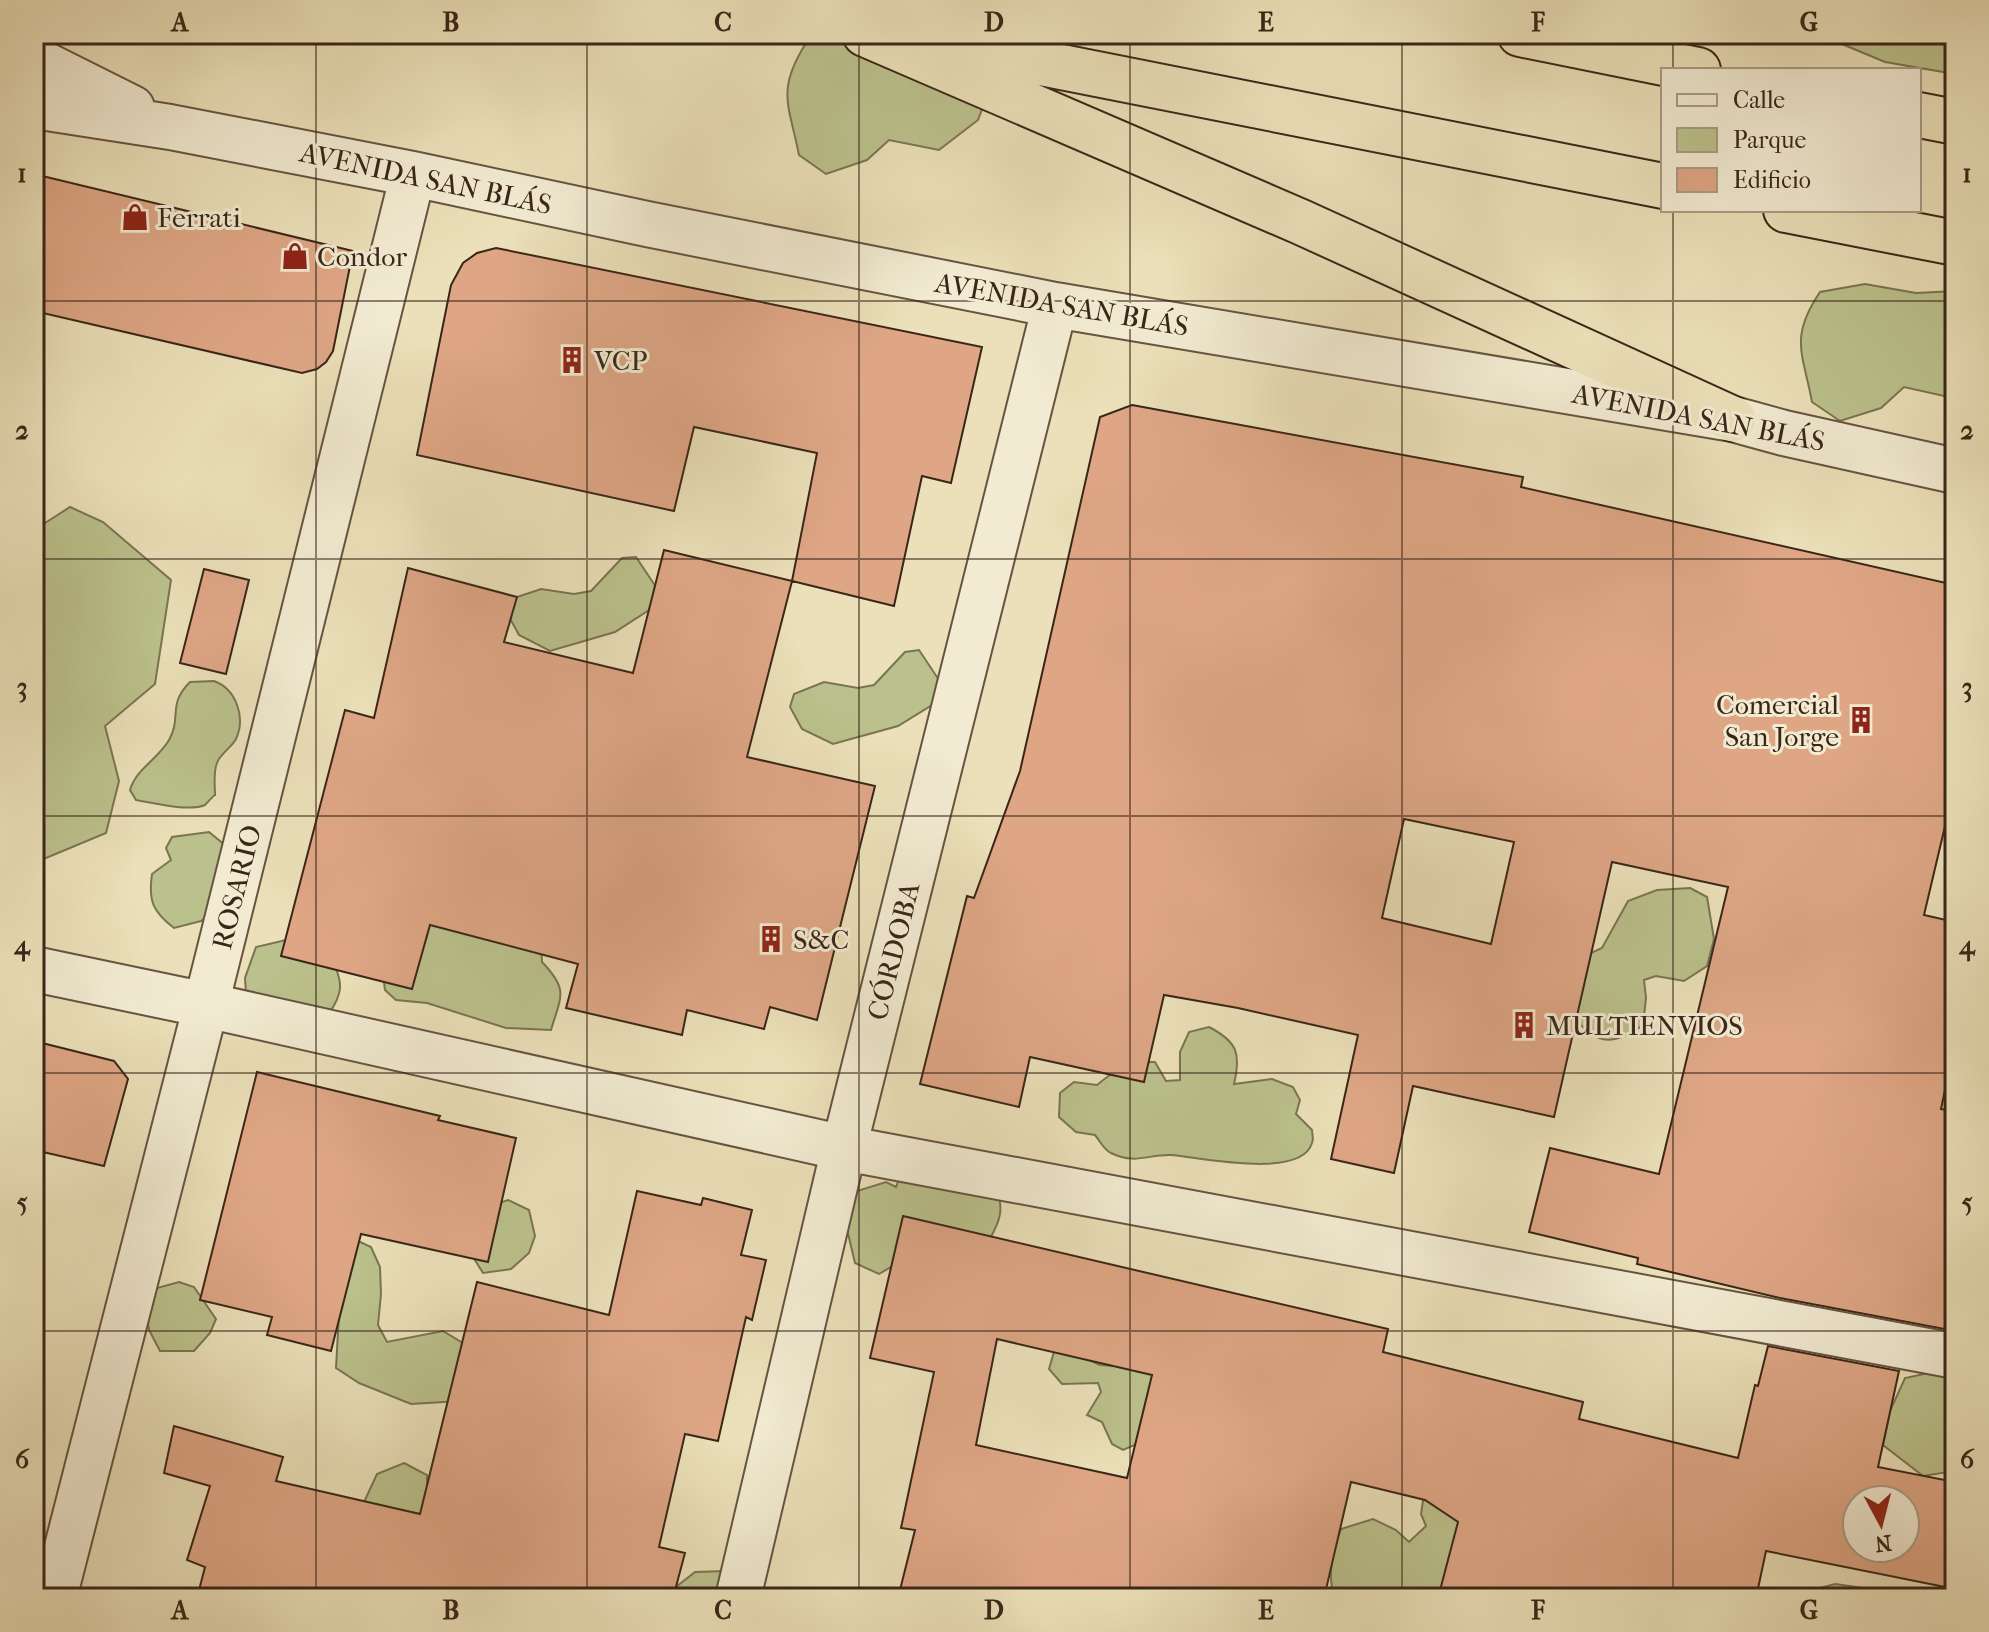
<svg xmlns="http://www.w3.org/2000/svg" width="1989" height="1632" font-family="'IM FELL French Canon',serif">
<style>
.green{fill:#bbc18c;stroke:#7a7452;stroke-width:2}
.building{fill:#dea685;stroke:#3a2619;stroke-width:2;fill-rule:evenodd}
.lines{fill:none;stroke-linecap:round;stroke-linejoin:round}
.minor-casing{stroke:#665441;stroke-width:48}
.highway-casing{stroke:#3a2619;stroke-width:48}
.minor{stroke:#f2ebd2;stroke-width:44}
.highway{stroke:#ebe0b9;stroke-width:44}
.grid{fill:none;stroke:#3a2619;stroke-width:2;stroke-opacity:0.55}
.labels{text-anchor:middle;stroke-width:6;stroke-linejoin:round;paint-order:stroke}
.street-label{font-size:28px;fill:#3a2619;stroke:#f2ebd2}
.poi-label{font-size:28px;fill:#3a2619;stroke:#f2ebd2;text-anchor:start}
.neatline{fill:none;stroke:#3a2619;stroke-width:3}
.grid-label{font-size:26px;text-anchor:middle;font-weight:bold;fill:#3a2619}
</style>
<rect width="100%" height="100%" fill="#ebe0b9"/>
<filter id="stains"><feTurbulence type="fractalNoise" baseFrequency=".0025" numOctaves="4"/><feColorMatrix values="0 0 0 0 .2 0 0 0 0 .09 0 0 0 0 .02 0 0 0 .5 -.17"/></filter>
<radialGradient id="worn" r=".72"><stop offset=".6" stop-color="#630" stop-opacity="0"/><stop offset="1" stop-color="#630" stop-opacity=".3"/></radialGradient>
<!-- green -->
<path class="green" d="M 1818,34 L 1955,34 L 1955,74 L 1885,62 Z
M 852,35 L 993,80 L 978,120 L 939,150 L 889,140 L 867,160 L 826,174 L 799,155 C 789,104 776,91 806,43 Z
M 1865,284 L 1916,293 L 1955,291 L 1955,396 L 1953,398 L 1904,387 L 1881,408 L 1840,421 L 1812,402 C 1803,353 1789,338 1820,292 Z
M 70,507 L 103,522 L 171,580 L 155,684 L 105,726 L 119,781 L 106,833 L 34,863 L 34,522 L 42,525 Z
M 636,557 L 658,590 L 649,610 L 615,632 L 550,651 L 519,635 L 507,613 L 511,599 L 541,589 L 574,594 L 591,591 L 622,558 Z
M 919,650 L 941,683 L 932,705 L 898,726 L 833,744 L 802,729 L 790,707 L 794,694 L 824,682 L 858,688 L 874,685 L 905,652 Z
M 214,681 C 236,689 246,717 236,739 C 231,748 220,754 217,763 C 213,773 215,785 215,795 C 214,795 206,804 205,805 C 189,812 153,803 136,800 L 130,790 C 136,769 158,759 169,740 C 182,717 167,705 190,682 Z
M 209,832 L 226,846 L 211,913 L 201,921 L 174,928 C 153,912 148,901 152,874 L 171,860 L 166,848 L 172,837 Z
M 1690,888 L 1707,897 L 1714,939 L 1707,966 L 1684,981 L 1656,976 L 1644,980 L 1646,998 L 1643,1025 C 1610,1049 1593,1043 1570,1012 L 1576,960 L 1602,948 L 1628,901 L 1657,890 Z
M 428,912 L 540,920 L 542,962 C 569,990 561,996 551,1030 L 506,1028 L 427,1003 L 396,1000 L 385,990 L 382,968 Z
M 286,940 L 326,947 C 345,986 346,990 321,1025 L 247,1009 L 245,978 L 256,947 Z
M 1209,1027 C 1238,1042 1241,1054 1234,1084 L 1272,1079 L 1293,1087 L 1300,1100 L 1296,1114 L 1312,1130 C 1312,1134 1314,1139 1312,1143 C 1301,1180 1199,1157 1171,1155 C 1149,1154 1135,1165 1111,1153 C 1104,1150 1100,1141 1095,1135 L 1076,1132 L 1059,1117 L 1060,1093 L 1074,1082 L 1097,1085 C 1116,1069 1130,1061 1155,1062 L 1166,1081 L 1180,1080 L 1180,1052 L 1189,1032 Z
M 992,1169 C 1002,1207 1007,1213 984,1248 L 905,1259 L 879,1274 L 855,1263 L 846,1225 L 854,1192 L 886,1182 L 896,1187 L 900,1176 Z
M 508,1200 L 529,1210 L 535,1236 L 529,1253 L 511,1269 L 483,1273 L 470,1252 L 483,1208 Z
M 358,1241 L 371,1247 L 380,1267 L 381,1294 L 378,1325 L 387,1342 L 443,1331 L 471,1348 L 460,1401 L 411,1404 L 359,1383 L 336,1368 L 340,1296 Z
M 179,1282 L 194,1287 L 216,1319 L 210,1333 L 194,1351 L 160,1351 L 149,1330 L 145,1306 L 157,1288 Z
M 1056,1345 L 1100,1365 L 1114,1366 L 1123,1358 L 1156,1362 L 1151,1438 L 1123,1450 L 1112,1444 L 1102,1422 L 1087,1415 L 1101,1392 L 1098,1383 L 1062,1384 L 1049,1369 Z
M 1938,1371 L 1955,1382 L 1955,1471 L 1923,1476 L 1883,1445 L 1890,1411 L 1905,1378 Z
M 404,1463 L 427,1475 L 427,1506 L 434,1517 L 364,1502 L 377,1474 Z
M 1432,1496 L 1470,1496 L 1451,1598 L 1335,1598 C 1326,1574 1333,1552 1341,1529 L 1373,1519 L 1396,1530 L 1409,1542 L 1426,1526 L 1421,1514 L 1423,1501 Z
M 726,1571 L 743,1598 L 671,1598 L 672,1590 L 695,1572 Z
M 1835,1584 L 1892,1592 L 1918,1591 L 1941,1598 L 1782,1598 Z"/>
<!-- building -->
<path class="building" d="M 34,174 L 353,251 L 333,351 L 326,362 L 317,369 L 302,373 L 34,311 Z
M 496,248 L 982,347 L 951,483 L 922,476 L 894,606 L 792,581 L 817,453 L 694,427 L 674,511 L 417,455 L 451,285 L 463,263 L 477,253 Z
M 1132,405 L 1523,477 L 1521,487 L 1955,585 L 1955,784 L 1924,915 L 1955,922 L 1955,1043 L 1941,1109 L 1955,1112 L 1955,1331 L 1780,1298 L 1637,1264 L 1638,1258 L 1529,1232 L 1550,1148 L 1659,1174 L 1728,887 L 1612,862 L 1554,1117 L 1413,1086 L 1394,1173 L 1331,1159 L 1358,1035 L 1238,1008 L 1164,995 L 1144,1082 L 1030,1057 L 1019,1107 L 920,1084 L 967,896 L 974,898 L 1020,771 L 1100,417 ZM 1404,819 L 1514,842 L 1491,944 L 1382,918 Z
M 664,550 L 792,581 L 747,757 L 875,786 L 817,1020 L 770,1007 L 764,1029 L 687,1010 L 682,1035 L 566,1008 L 578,964 L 430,925 L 412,989 L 281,956 L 345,710 L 374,718 L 408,568 L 517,597 L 504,642 L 633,673 Z
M 204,569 L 249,580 L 226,674 L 180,663 Z
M 34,1041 L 114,1061 L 128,1079 L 104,1166 L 34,1150 Z
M 257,1072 L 440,1116 L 438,1120 L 516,1138 L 488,1262 L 361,1234 L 331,1351 L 267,1335 L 272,1317 L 200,1300 Z
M 637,1191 L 701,1205 L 703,1198 L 752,1210 L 741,1255 L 766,1260 L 752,1320 L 746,1317 L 718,1441 L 685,1434 L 659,1547 L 685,1553 L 673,1598 L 197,1598 L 205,1567 L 187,1560 L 210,1486 L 164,1473 L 174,1426 L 283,1457 L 276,1481 L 420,1514 L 477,1282 L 609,1315 Z
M 903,1216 L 1388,1329 L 1383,1352 L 1583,1402 L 1579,1419 L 1738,1458 L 1755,1385 L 1758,1386 L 1768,1346 L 1899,1371 L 1878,1467 L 1955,1482 L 1955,1589 L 1766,1551 L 1756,1598 L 1438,1598 L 1458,1522 L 1425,1500 L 1351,1482 L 1324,1598 L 898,1598 L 915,1530 L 901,1528 L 934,1372 L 870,1358 ZM 997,1339 L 1152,1375 L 1127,1478 L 976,1445 ZM 1857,1500 L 1905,1500 L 1905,1548 L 1857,1548 Z"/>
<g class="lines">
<!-- minor casing -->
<g class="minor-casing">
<path id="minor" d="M 34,59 L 132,108
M 34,106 L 170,127 L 413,174 L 647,224 L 1055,305 L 1733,419 L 1784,433 L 1955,471
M 34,969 L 206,1005 L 844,1148 L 1955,1356
M 54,1598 L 206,1005 L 413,174
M 738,1598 L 844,1148 L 1055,305"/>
</g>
<!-- highway casing -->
<g class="highway-casing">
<path id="highway" d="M 865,34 L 1301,222 L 1733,419
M 1520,34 L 1698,70
M 925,40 L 1663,186
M 1919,115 L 1955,122
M 1786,210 L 1955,243"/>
</g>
<!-- minor -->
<use href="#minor" class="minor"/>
<!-- highway -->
<use href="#highway" class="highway"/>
</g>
<!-- grid -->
<path class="grid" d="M 316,34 L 316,1598M 587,34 L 587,1598M 859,34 L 859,1598M 1130,34 L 1130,1598M 1402,34 L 1402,1598M 1673,34 L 1673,70M 1673,210 L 1673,1598M 34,301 L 1955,301M 34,559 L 1955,559M 34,816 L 1955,816M 34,1073 L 1955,1073M 34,1331 L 1955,1331"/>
<!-- icons -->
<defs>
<g id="shop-bare" transform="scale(2.16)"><path d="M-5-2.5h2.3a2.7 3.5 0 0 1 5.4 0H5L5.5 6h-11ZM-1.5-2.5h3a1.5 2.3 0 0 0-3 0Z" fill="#8f2418" stroke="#f2ebd2" stroke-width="2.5" paint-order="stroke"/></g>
<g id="building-bare" transform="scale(2.16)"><path d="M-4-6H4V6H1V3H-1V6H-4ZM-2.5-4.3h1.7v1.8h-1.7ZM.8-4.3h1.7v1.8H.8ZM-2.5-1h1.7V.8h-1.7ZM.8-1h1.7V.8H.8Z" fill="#8f2418" stroke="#f2ebd2" stroke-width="2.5" paint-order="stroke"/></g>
</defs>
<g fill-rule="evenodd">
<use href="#shop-bare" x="135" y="217"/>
<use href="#shop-bare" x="295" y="256"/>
<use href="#building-bare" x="572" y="360"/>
<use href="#building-bare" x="1861" y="720"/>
<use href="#building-bare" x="771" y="939"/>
<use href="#building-bare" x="1524" y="1025"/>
</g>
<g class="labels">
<!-- street labels -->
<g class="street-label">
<text transform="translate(426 178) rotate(12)" y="10">AVENIDA SAN BLÁS</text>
<text transform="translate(1062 304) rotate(10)" y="10">AVENIDA SAN BLÁS</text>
<text transform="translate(1699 417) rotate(11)" y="10">AVENIDA SAN BLÁS</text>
<text transform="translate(236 887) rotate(-76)" y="10">ROSARIO</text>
<text transform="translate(893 951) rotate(-76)" y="10">CÓRDOBA</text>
</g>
<!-- poi labels -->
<g class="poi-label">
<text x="157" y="227">Ferrati</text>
<text x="317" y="266">Condor</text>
<text x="594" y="370">VCP</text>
<text x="1839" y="714" text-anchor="end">Comercial<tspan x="1839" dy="32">San Jorge</tspan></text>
<text x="793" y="949">S&amp;C</text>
<text x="1546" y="1035">MULTIENVIOS</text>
</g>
</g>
<!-- margin -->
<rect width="1989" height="1632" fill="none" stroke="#ebe0b9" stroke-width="88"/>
<!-- legend -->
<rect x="1661" y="68" width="260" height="144" fill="#f2ebd2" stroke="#a89c88" stroke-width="2"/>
<rect x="1677" y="94" width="40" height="12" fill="#f2ebd2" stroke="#a89c88" stroke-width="2"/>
<text x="1733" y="108" font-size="24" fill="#3a2619">Calle</text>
<rect x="1677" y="128" width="40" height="24" fill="#bbc18c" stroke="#a89c88" stroke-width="2"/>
<text x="1733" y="148" font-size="24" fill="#3a2619">Parque</text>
<rect x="1677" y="168" width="40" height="24" fill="#dea685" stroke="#a89c88" stroke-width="2"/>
<text x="1733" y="188" font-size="24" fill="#3a2619">Edificio</text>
<!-- north arrow -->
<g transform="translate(1881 1524) rotate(173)"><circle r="38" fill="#f2ebd2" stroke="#a89c88" stroke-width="2"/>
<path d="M0-6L14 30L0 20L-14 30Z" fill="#8f2418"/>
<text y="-12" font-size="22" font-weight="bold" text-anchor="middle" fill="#3a2619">N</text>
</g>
<rect x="44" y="44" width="1901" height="1544" class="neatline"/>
<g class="grid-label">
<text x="180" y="31">A</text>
<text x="451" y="31">B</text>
<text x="723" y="31">C</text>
<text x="994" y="31">D</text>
<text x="1266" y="31">E</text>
<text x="1538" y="31">F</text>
<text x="1809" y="31">G</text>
<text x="22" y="182">1</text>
<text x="1967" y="182">1</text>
<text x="22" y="439">2</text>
<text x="1967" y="439">2</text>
<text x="22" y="696">3</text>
<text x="1967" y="696">3</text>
<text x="22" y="954">4</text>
<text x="1967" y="954">4</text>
<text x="22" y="1211">5</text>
<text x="1967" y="1211">5</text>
<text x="22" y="1468">6</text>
<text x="1967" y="1468">6</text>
<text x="180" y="1619">A</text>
<text x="451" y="1619">B</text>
<text x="723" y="1619">C</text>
<text x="994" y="1619">D</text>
<text x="1266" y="1619">E</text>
<text x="1538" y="1619">F</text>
<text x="1809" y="1619">G</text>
</g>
<rect width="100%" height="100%" filter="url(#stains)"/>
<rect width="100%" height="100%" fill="url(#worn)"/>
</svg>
